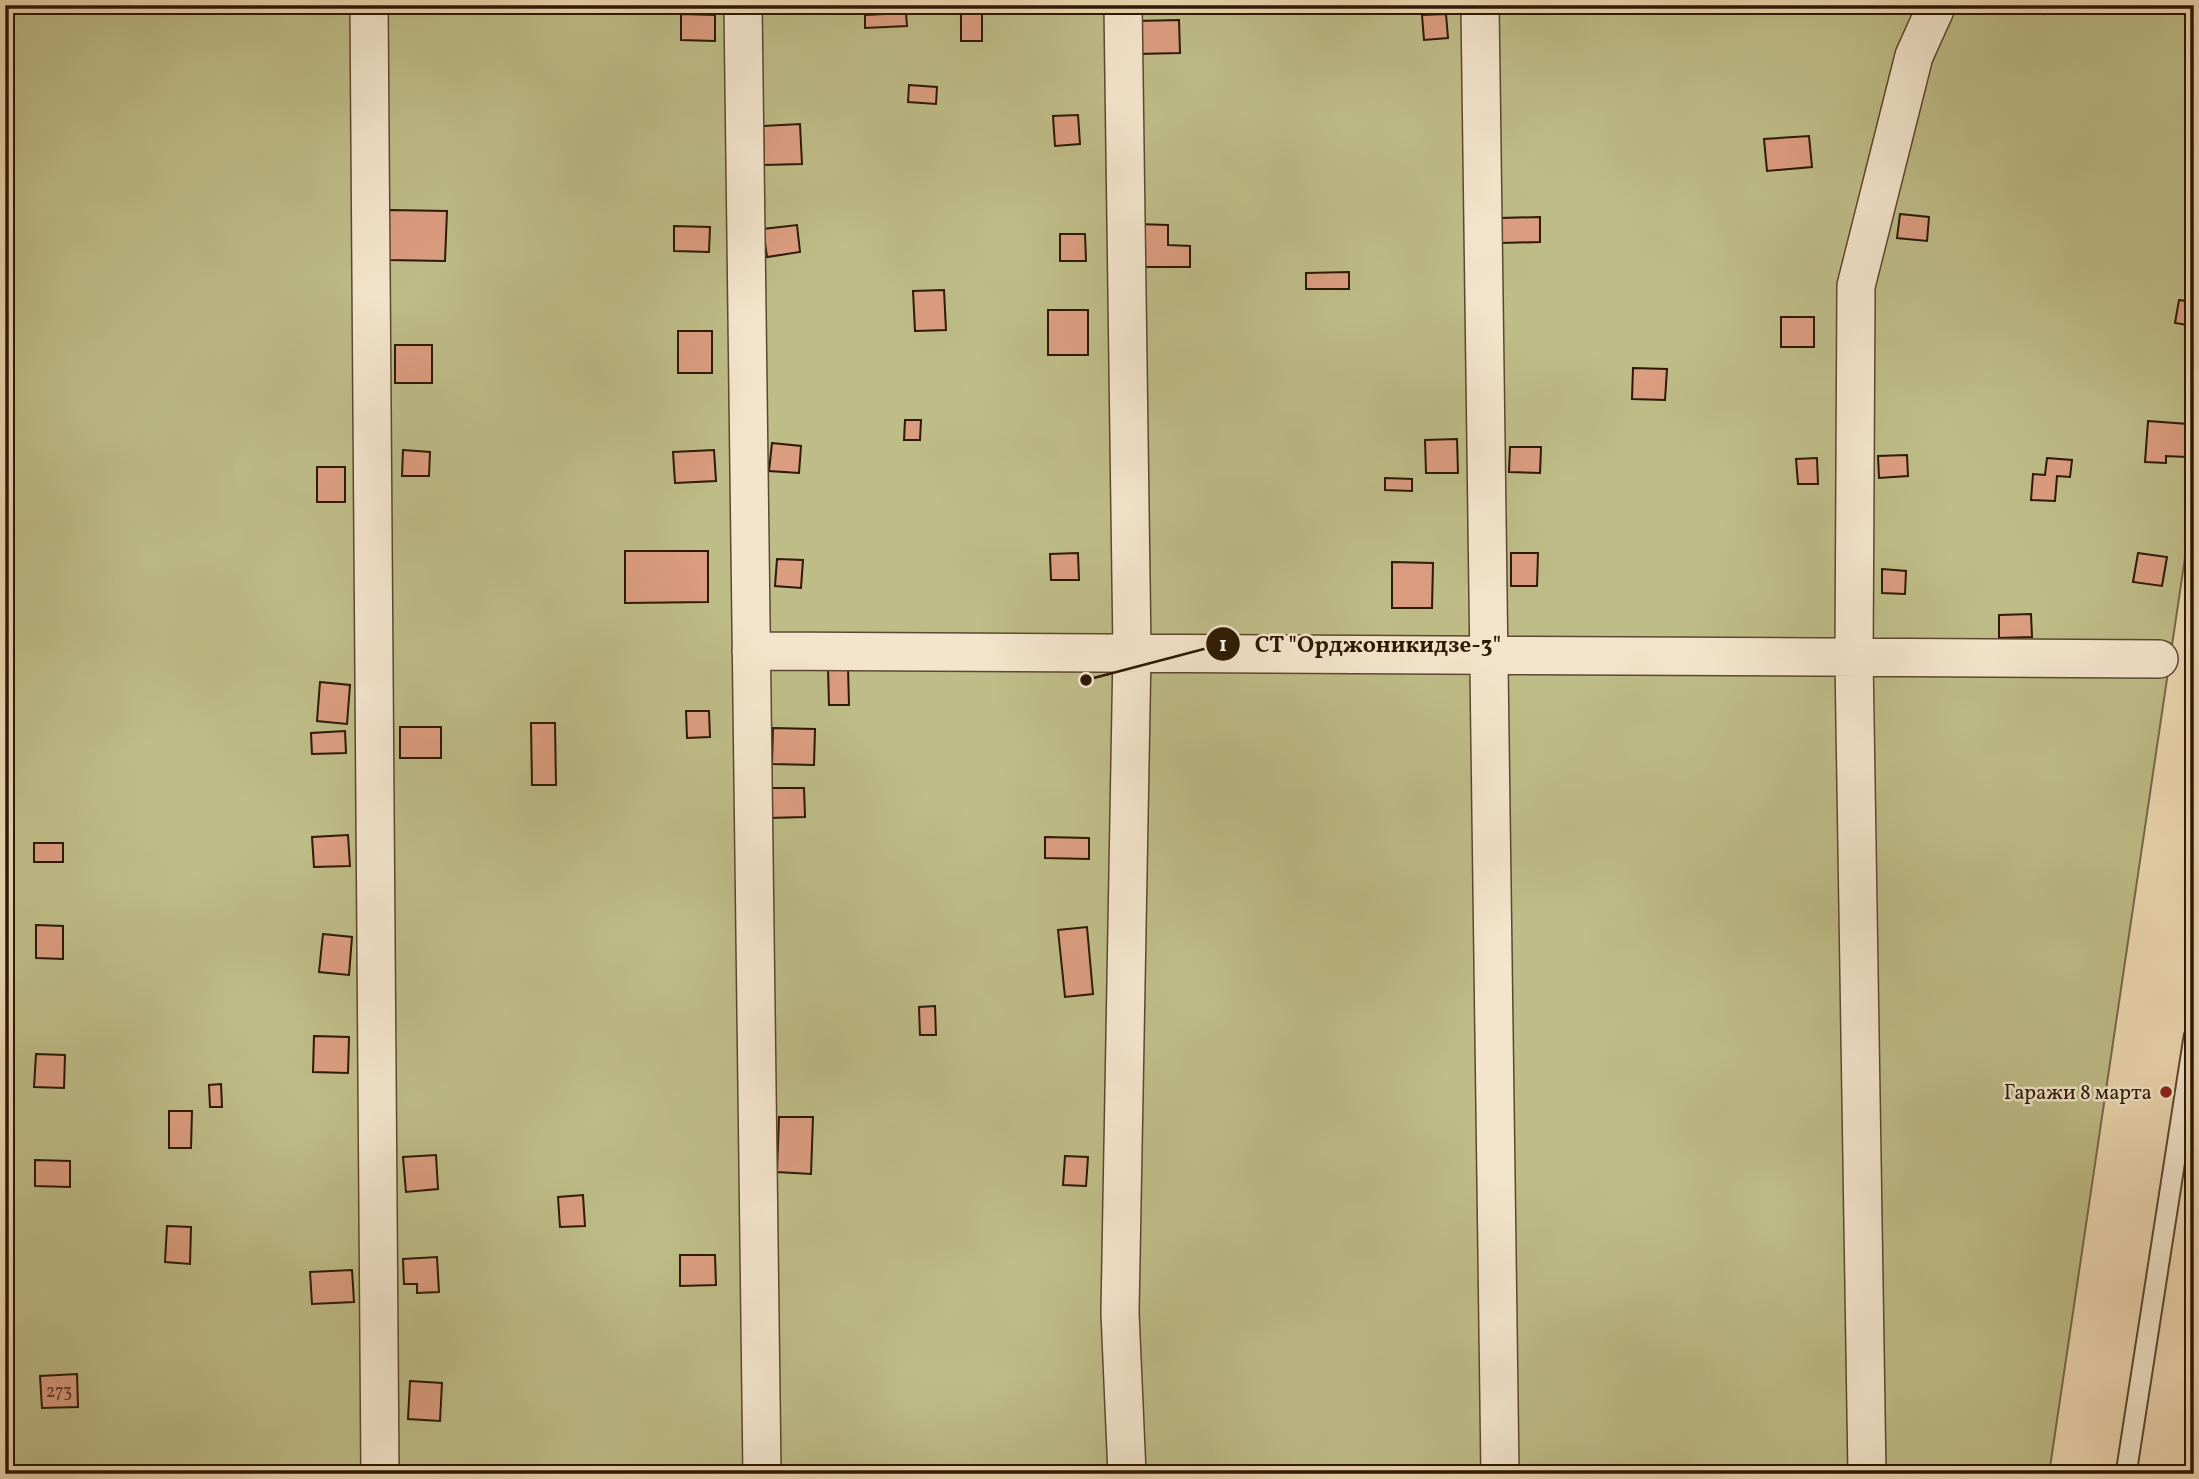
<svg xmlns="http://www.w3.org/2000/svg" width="2199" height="1479" font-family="Vollkorn,serif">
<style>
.green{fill:#bebc87;stroke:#756a46;stroke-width:2}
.building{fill:#db9d80;stroke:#2c1904;stroke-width:2}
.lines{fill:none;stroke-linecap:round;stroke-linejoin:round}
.service-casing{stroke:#5c482f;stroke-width:23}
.minor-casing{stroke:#5c482f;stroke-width:40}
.service{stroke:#f3e5cc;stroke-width:19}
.minor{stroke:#f3e5cc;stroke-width:37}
.poi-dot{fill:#8f2418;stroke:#f3e5cc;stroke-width:2.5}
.labels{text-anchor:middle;stroke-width:5;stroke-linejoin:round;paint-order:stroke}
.number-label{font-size:18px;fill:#583a23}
.poi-label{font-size:21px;fill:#2c1904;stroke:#f3e5cc;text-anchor:end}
.leader{fill:none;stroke:#2c1904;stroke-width:2.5}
.callout-dot{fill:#2c1904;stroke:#f3e5cc;stroke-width:2.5}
.mark-label{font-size:21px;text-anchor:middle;font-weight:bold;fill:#fff}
.callout-label{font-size:23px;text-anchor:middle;font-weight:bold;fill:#2c1904;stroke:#f3e5cc;stroke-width:5;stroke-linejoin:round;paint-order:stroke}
</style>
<rect width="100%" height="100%" fill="#ecd7b0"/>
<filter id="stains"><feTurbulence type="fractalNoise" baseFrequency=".00286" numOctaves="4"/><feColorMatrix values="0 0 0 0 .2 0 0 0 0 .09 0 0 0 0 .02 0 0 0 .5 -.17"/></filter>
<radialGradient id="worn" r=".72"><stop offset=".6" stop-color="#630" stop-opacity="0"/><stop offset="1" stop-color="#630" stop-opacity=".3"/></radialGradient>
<!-- green -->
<path class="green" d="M 5,5 L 2194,5 L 2194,497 L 2049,1474 L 5,1474 Z"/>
<!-- building -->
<path class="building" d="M 961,5 L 982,5 L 982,41 L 961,41 Z
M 2003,5 L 2045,5 L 2043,14 Z
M 906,13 L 907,26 L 865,28 L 865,15 Z
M 681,14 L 715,15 L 715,41 L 681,40 Z
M 1446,14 L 1448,38 L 1424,40 L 1422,15 Z
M 1179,20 L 1180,53 L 1137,54 L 1136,21 Z
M 909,85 L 937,87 L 936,104 L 908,102 Z
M 1078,115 L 1080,144 L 1055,146 L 1053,116 Z
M 800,124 L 802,164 L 764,165 L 763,126 Z
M 1809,136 L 1812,167 L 1767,171 L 1764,139 Z
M 389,210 L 447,211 L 445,261 L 388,260 Z
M 1900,214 L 1929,217 L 1927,241 L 1897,238 Z
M 1540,217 L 1540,242 L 1501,243 L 1500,218 Z
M 1136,224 L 1168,225 L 1168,245 L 1190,246 L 1190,267 L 1136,267 Z
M 797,225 L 800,252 L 767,257 L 763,229 Z
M 674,226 L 710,227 L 709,252 L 674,251 Z
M 1060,234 L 1085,234 L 1086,261 L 1060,261 Z
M 1349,272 L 1349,289 L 1306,289 L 1306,273 Z
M 944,290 L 946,330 L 915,331 L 913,291 Z
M 2179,300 L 2194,302 L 2194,326 L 2175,323 Z
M 1048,310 L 1088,310 L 1088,355 L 1048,355 Z
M 1781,317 L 1814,317 L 1814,347 L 1781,347 Z
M 678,331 L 712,331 L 712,373 L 678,373 Z
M 395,345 L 432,345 L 432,383 L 395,383 Z
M 1633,368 L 1667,369 L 1665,400 L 1632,399 Z
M 905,420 L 921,420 L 920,440 L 904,440 Z
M 2148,421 L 2188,424 L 2186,457 L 2166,456 L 2166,463 L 2145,462 Z
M 1457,439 L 1458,473 L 1426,473 L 1425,440 Z
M 772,443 L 801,446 L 799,473 L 769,471 Z
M 1510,447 L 1541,447 L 1540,473 L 1509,472 Z
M 403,450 L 430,452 L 429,476 L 402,476 Z
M 714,450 L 716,481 L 675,483 L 673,452 Z
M 1907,455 L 1908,476 L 1879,478 L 1878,456 Z
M 1817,458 L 1818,484 L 1798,484 L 1796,459 Z
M 2047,458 L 2072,460 L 2070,477 L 2057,476 L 2055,501 L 2031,500 L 2033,474 L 2045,475 Z
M 317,467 L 345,467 L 345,502 L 317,502 Z
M 1385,478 L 1412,479 L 1412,491 L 1385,490 Z
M 625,551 L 708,551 L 708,602 L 625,603 Z
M 1078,553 L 1079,580 L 1051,580 L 1050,554 Z
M 1511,553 L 1538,553 L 1537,586 L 1511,586 Z
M 2138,553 L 2167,557 L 2162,586 L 2133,582 Z
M 777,559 L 803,560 L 801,588 L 775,586 Z
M 1392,562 L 1433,563 L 1432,608 L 1392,608 Z
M 1882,569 L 1906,571 L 1905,594 L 1882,593 Z
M 2031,614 L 2032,637 L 1999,638 L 1999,615 Z
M 828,667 L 848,667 L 849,705 L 829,705 Z
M 320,682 L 350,685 L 347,724 L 317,721 Z
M 686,711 L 709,711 L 710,737 L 687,738 Z
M 531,723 L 555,723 L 556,785 L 532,785 Z
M 400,727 L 441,727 L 441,758 L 400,758 Z
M 773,728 L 815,729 L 814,765 L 772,764 Z
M 345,731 L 346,753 L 312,754 L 311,733 Z
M 768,788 L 804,788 L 805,817 L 768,818 Z
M 348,835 L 350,866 L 314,867 L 312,837 Z
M 1045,837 L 1089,838 L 1089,859 L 1045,858 Z
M 34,843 L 63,843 L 63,862 L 34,862 Z
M 36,925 L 63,926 L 63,959 L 36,958 Z
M 1087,927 L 1093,994 L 1065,997 L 1058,930 Z
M 323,934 L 352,937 L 349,975 L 319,972 Z
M 935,1006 L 936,1035 L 920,1035 L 919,1007 Z
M 314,1036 L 349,1037 L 348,1073 L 313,1072 Z
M 36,1054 L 65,1055 L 64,1088 L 34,1087 Z
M 221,1084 L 222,1107 L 210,1107 L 209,1085 Z
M 169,1111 L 192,1111 L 191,1148 L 169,1148 Z
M 779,1117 L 813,1117 L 811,1174 L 777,1172 Z
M 436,1155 L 438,1189 L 406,1192 L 403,1157 Z
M 1065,1156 L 1088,1157 L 1086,1186 L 1063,1185 Z
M 35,1160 L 70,1161 L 70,1187 L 35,1186 Z
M 583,1195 L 585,1226 L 560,1227 L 558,1197 Z
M 167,1226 L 191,1227 L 190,1264 L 165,1262 Z
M 680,1255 L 715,1255 L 716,1285 L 680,1286 Z
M 437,1257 L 439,1292 L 417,1293 L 417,1284 L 404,1284 L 403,1259 Z
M 352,1270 L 354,1302 L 312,1304 L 310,1272 Z
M 77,1374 L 78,1407 L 42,1408 L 40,1376 Z
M 410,1381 L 442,1383 L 440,1421 L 408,1419 Z
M 405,1470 L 440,1471 L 440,1474 L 405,1474 Z"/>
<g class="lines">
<!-- service casing -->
<g class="service-casing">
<path id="service" d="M 2126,1474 L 2194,1037"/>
</g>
<!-- minor casing -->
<g class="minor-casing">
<path id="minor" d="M 369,5 L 380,1474
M 743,5 L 762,1474
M 1123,5 L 1132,652 L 1120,1313 L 1127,1474
M 1480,5 L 1500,1474
M 751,651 L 2159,659
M 1867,1474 L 1854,658 L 1856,286 L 1914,56 L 1937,5"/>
</g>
<!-- service -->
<use href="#service" class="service"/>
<!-- minor -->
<use href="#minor" class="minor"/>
</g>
<!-- markers -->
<circle class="poi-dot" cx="2166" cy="1092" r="7"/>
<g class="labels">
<!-- number labels -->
<g class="number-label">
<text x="59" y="1397">273</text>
</g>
<!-- poi labels -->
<g class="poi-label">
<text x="2152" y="1099">Гаражи 8 марта</text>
</g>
</g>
<!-- callouts -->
<path class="leader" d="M1086 680L1223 644"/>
<g class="callout-dot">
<circle cx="1086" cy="680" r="7"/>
<circle cx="1223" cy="644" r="18"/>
</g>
<g class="mark-label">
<text x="1223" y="651">1</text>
</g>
<g class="callout-label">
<text x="1378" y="652">СТ "Орджоникидзе-3"</text>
</g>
<!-- margin -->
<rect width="2199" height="1479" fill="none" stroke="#ecd7b0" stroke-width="28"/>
<rect x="7" y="7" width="2185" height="1465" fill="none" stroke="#2c1904" stroke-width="3.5"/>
<rect x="14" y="14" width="2171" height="1451" fill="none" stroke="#2c1904" stroke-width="2"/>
<rect width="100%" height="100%" filter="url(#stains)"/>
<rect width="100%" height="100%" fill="url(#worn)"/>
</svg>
